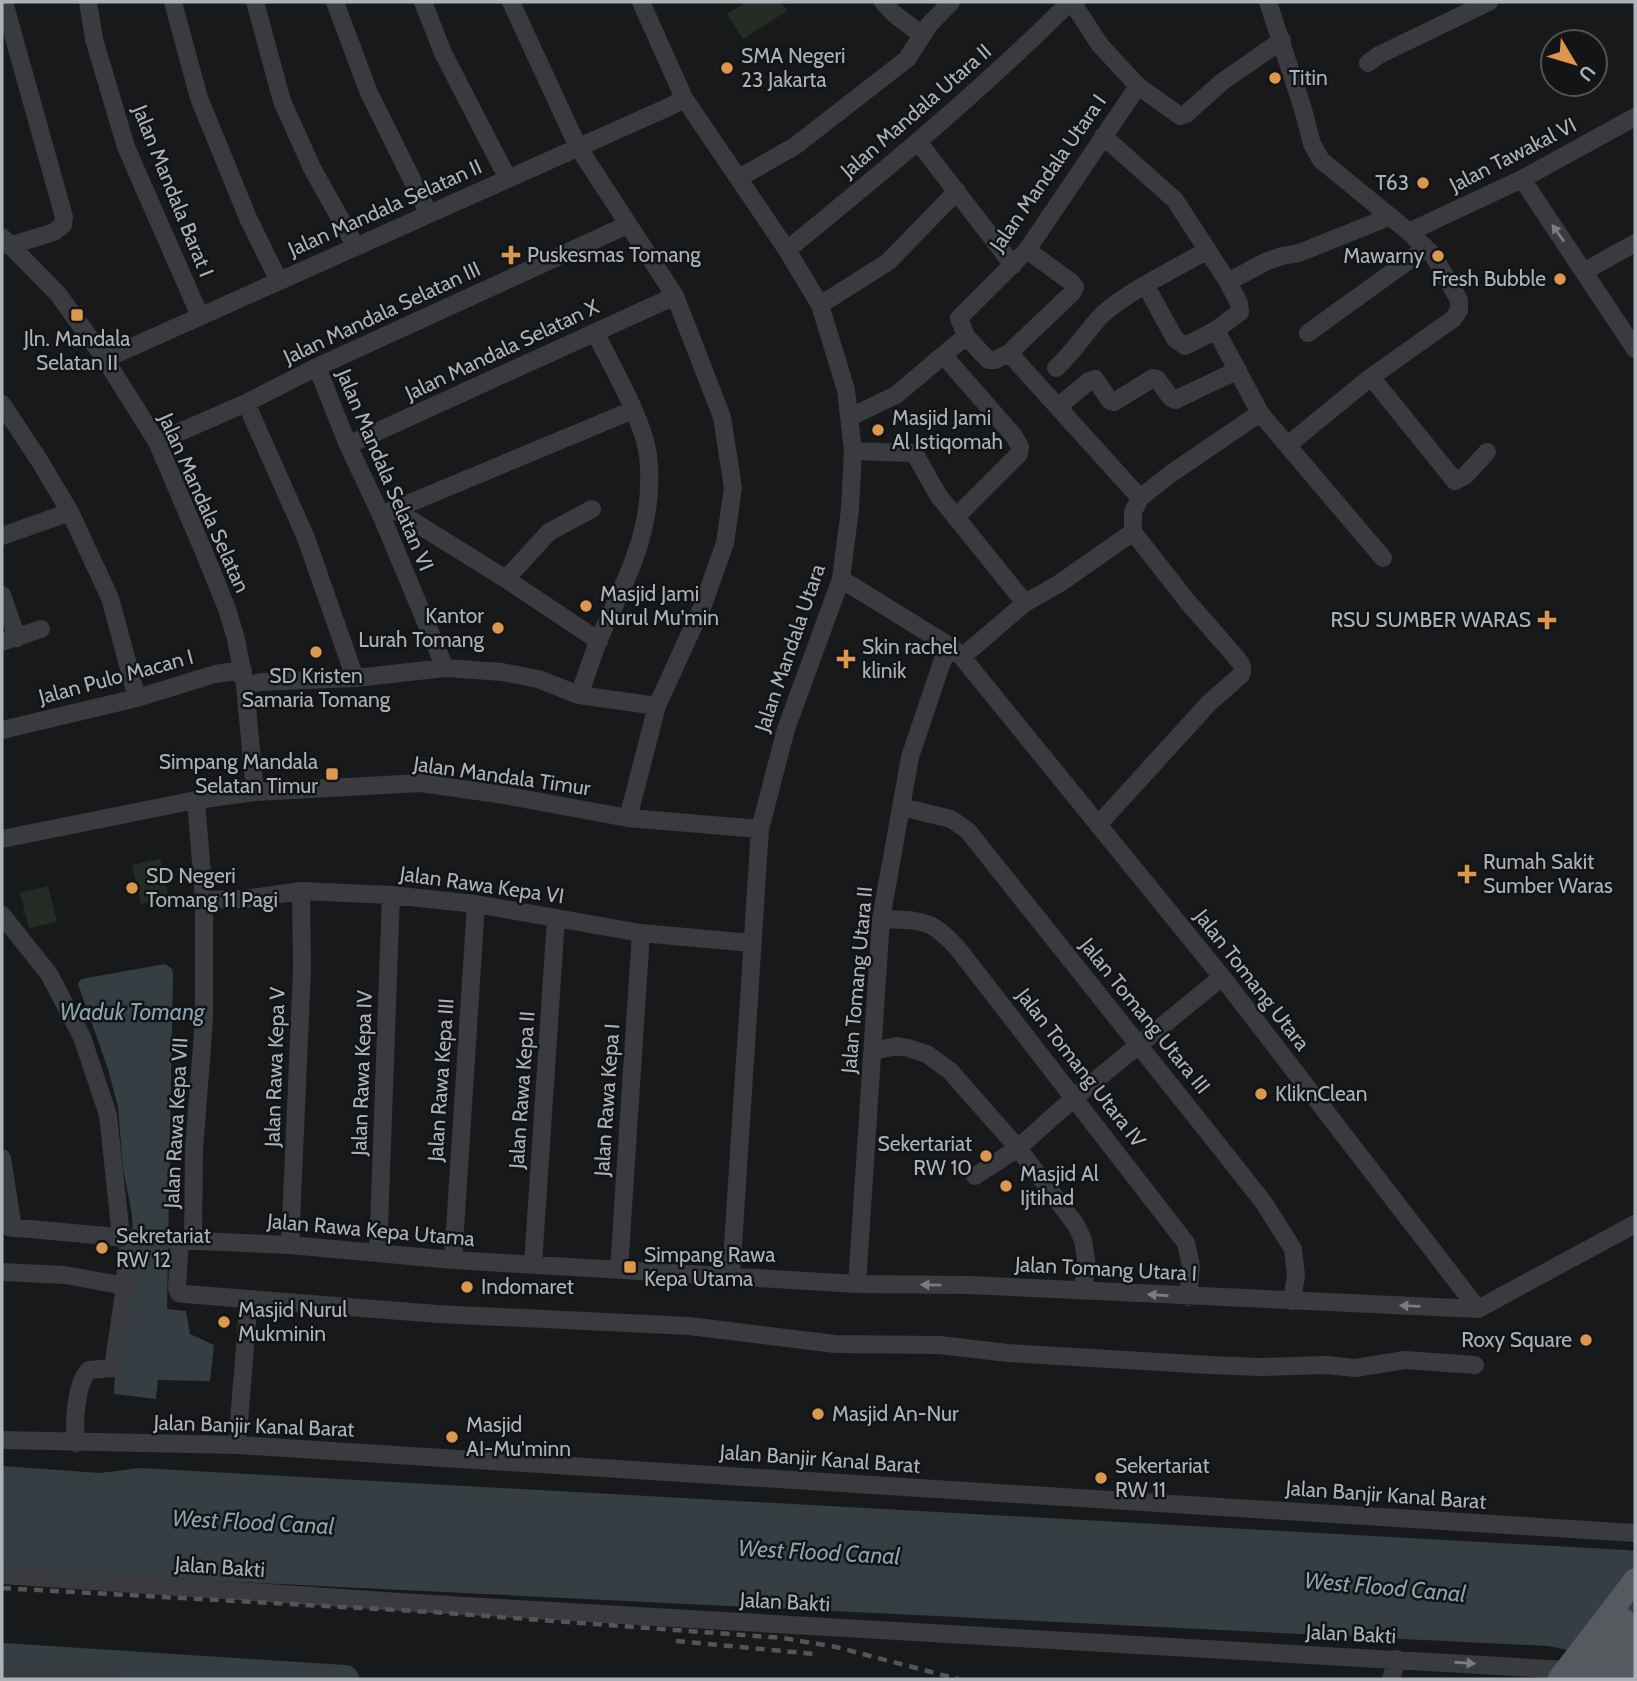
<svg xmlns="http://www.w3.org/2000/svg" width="1637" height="1681" font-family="Cabin,sans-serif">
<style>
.green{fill:#252c25}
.water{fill:#353f43}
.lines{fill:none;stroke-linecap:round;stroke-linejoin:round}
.river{stroke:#353f43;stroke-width:28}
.minor{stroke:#3a3b3e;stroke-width:18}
.major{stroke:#56595d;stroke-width:23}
.rail{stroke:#535559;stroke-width:4.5;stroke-dasharray:9 7;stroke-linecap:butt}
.oneway{fill:#797c81}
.poi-dot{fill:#dc964e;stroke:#131415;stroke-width:2.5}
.labels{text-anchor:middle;stroke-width:5;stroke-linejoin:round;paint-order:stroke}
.poi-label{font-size:21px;fill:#acb2b8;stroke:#131415;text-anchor:start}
.street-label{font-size:21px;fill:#acb2b8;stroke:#131415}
.water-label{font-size:23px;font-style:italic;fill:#88a2ae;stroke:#131415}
</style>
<rect width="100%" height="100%" fill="#18191a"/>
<!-- green -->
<path class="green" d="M 746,2 L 781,2 L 787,11 L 743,39 L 727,14 Z
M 160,859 L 169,897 L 141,904 L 132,865 Z
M 48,886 L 57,922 L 29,928 L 20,893 Z"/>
<!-- water -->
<path class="water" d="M 165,964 L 172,969 L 173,974 L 167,1309 L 186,1311 L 190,1334 L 214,1345 L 210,1381 L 158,1380 L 156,1399 L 114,1394 L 115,1371 L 134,1256 L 132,1215 L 123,1168 L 118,1107 L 108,1069 L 78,984 L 81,979 Z
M 2,1466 L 100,1473 L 140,1468 L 1626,1550 L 1635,1551 L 1635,1663 L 1548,1646 L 75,1574 L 2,1568 Z"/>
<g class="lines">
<!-- river -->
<path class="river" d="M 2,1657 L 345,1679"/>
<!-- minor -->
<path class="minor" d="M 4,2 L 64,217 L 63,225 L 54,232 L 9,246
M 88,2 L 94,39 L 126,147 L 200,316
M 173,2 L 199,98 L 248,218 L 279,281
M 255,2 L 282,101 L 312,168 L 356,247
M 335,2 L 369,93 L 429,214
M 423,2 L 443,53 L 507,177
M 511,2 L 578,147 L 675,296 L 722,417 L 733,488 L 725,543 L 703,605 L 657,706 L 628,818
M 641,2 L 684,98 L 787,250 L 820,305 L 846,390 L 853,451 L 850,509 L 841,579 L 786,729 L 760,829 L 731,1276
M 883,2 L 893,13 L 922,35
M 1072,2 L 1100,45 L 1138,86 L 1180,116 L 1186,114 L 1222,82 L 1282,40
M 1268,2 L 1303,109 L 1312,144 L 1321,160 L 1409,232 L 1433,255 L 1459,300 L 1459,310 L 1453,319 L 1371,377 L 1289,444
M 1368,63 L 1379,55 L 1489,2
M 1138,86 L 1027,250 L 959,318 L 966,336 L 988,360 L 995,360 L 1009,353 L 1140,498
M 1103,136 L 1175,200 L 1228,282 L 1239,303 L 1240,312 L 1216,330 L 1260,413
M 919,143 L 1013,265
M 739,178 L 795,146 L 907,59 L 929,25 L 951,2
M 1522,179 L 1635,349
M 1409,232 L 1522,179 L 1635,117
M 2,237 L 58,294 L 105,359 L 157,442 L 204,552 L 227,609 L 236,639 L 245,686 L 255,792
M 787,250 C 885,170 981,91 1070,2
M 1585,271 L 1635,243
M 1228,282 L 1265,262 L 1282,256 L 1299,253 L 1389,217
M 1146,286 L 1175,339 L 1185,346 L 1216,330
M 820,305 L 888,262 L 957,191
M 1308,333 L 1426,248
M 1009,353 L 1072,293 L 1075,287 L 1071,282 L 1027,250
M 944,356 L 1014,436 L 1020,447 L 1019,454 L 957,516
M 105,359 L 671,106 L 684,98
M 317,367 L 348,445 L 381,515 L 445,668
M 1056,368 C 1074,352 1086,331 1103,314 C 1128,291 1175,269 1206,251
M 1371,377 L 1455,481 L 1465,476 L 1487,452
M 246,403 L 306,538 L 355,678
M 2,404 L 39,460 L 70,512 L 110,598 L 137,698
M 1059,406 L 1089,381 L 1095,379 L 1110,401 L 1114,402 L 1153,378 L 1157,379 L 1171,398 L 1175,400 L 1238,370
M 850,417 L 896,395 L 966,336
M 157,442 L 246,403 L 317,367 L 627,225
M 348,445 L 675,296
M 853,451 L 911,453 L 916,456 L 938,495 L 1025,603
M 395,510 L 506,579 L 599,641
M 381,515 L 633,410
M 1133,532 L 1133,512 L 1140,498 L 1169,475 L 1260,413 L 1383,558
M 2,536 L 70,512
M 506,579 L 549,532 L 592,509
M 841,579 L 951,647 L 962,657 L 1222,977 L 1478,1309
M 2,595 L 17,638
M 2,642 L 41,629
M 962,657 L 1025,603 L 1060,583 L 1133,532
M 245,686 L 261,682 L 355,678 L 445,668 L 502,672 L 538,679 L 579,695 L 657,706
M 579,695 C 586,677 592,657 599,639 C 627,576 656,528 648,455 C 643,419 611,365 595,332
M 2,730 L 137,698 L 215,674 L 243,670
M 902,807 L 951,819 L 968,831 L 1223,1151 L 1264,1203 L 1293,1249 L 1296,1275 L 1292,1301
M 1098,825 L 1209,703 L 1241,675 C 1244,666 1241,663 1235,656 L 1187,601 L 1133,532
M 2,839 L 196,800 L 255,792 L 421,783 L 498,794 L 628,818 L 760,829
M 204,900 L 244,899 L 301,891 L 391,895 L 476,904 L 641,933 L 751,943
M 2,915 L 49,974 L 82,1037 L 108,1115 L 121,1237
M 881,919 C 922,921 930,917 959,950 L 1186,1243 L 1191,1266 L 1188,1297
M 873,1051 L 897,1046 L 908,1048 L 927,1054 L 950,1071 L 1018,1148 L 1076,1225 L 1083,1240 L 1087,1266 L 1082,1290
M 2,1158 L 13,1228
M 975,1176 L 1018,1148 L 1075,1097 L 1222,977
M 8,1227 L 128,1238 L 290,1245 L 453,1260 L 857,1284 L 969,1285 L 1478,1309
M 180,1239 L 177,1288 L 179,1293 L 185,1294 L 438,1314 L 689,1326 L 835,1344 L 939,1345 L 1008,1353 L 1210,1365 L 1260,1367 L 1326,1365 L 1355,1368 L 1405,1360 L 1475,1365
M 193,1239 L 194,1150 L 204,1020 L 204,900 L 196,800
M 290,1245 L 302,970 L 301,891
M 378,1253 L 391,895
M 453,1260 L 476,904
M 533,1264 L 556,918
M 619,1269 L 641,933
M 2,1272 L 65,1275 L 125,1286
M 857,1284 L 881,919 L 910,757 L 942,662 L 951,647
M 1478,1309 L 1635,1224
M 2,1440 L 237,1445 L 1635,1533
M 76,1443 C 74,1423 75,1385 89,1370 L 113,1368 L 125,1286 L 128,1238
M 237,1445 L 249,1299
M 2,1575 L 415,1603 L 1567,1670
M 2,1671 L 112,1679
M 1391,1679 L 1397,1659"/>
<!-- major -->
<path class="major" d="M 1559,1679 L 1635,1580
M 1581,1679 L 1624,1620
M 1601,1679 L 1635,1637
M 1623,1679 L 1635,1664"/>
<!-- rail -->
<path class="rail" d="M 2,1588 L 433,1612 L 783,1638 L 836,1647 L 958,1679
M 676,1641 L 815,1654"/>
</g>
<!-- one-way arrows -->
<defs><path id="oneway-solid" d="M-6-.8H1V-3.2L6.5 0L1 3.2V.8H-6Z" transform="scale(1.75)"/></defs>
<g class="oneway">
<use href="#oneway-solid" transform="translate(1558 233) rotate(-125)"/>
<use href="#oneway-solid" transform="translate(931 1285) rotate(-179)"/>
<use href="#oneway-solid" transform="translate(1158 1295) rotate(-176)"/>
<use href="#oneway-solid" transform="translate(1410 1306) rotate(-178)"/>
<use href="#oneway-solid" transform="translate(1465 1663) rotate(4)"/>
</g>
<!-- markers -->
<g class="poi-dot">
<circle cx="727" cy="68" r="7"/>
<circle cx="1275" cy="78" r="7"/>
<circle cx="1423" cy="183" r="7"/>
<path d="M507.5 244.5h7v7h7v7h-7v7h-7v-7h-7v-7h7z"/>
<circle cx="1438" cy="256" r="7"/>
<circle cx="1560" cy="279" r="7"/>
<rect x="70" y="308" width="14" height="14" rx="3.5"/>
<circle cx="878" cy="430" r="7"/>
<circle cx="586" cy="606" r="7"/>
<path d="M1543.5 609.5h7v7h7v7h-7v7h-7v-7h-7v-7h7z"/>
<circle cx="498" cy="628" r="7"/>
<circle cx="316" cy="652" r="7"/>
<path d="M842.5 648.5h7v7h7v7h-7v7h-7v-7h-7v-7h7z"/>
<rect x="325" y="767" width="14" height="14" rx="3.5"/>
<path d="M1463.5 863.5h7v7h7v7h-7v7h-7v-7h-7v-7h7z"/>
<circle cx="132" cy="888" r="7"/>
<circle cx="1261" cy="1094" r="7"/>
<circle cx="986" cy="1156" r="7"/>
<circle cx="1006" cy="1186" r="7"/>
<circle cx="102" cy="1248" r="7"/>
<rect x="623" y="1260" width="14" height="14" rx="3.5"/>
<circle cx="467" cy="1287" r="7"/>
<circle cx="224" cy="1322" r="7"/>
<circle cx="1586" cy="1340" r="7"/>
<circle cx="818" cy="1414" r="7"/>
<circle cx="452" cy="1437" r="7"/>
<circle cx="1101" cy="1478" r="7"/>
</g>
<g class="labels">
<!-- poi labels -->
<g class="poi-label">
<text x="741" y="63">SMA Negeri<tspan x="741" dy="24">23 Jakarta</tspan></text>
<text x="1289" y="85">Titin</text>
<text x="1409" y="190" text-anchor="end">T63</text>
<text x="527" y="262">Puskesmas Tomang</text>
<text x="1424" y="263" text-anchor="end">Mawarny</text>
<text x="1546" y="286" text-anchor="end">Fresh Bubble</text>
<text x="77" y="346" text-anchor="middle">Jln. Mandala<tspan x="77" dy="24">Selatan II</tspan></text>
<text x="892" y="425">Masjid Jami<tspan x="892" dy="24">Al Istiqomah</tspan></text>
<text x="600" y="601">Masjid Jami<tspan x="600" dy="24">Nurul Mu'min</tspan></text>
<text x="484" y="623" text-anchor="end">Kantor<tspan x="484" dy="24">Lurah Tomang</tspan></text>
<text x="1531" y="627" text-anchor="end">RSU SUMBER WARAS</text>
<text x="862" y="654">Skin rachel<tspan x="862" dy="24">klinik</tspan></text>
<text x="316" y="683" text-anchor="middle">SD Kristen<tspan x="316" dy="24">Samaria Tomang</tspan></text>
<text x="318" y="769" text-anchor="end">Simpang Mandala<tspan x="318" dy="24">Selatan Timur</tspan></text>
<text x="1483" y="869">Rumah Sakit<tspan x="1483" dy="24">Sumber Waras</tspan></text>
<text x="146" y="883">SD Negeri<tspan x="146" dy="24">Tomang 11 Pagi</tspan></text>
<text x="1275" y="1101">KliknClean</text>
<text x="972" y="1151" text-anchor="end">Sekertariat<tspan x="972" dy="24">RW 10</tspan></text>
<text x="1020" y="1181">Masjid Al<tspan x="1020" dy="24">Ijtihad</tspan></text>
<text x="116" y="1243">Sekretariat<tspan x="116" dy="24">RW 12</tspan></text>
<text x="644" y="1262">Simpang Rawa<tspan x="644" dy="24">Kepa Utama</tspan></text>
<text x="481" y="1294">Indomaret</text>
<text x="238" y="1317">Masjid Nurul<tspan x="238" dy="24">Mukminin</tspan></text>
<text x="1572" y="1347" text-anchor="end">Roxy Square</text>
<text x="832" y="1421">Masjid An-Nur</text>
<text x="466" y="1432">Masjid<tspan x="466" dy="24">AI-Mu'minn</tspan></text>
<text x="1115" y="1473">Sekertariat<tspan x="1115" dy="24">RW 11</tspan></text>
</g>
<!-- street labels -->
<g class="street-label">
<text transform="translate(916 111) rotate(-41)" y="7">Jalan Mandala Utara II</text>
<text transform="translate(1513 155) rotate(-27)" y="7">Jalan Tawakal VI</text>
<text transform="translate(1048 173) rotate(-55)" y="7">Jalan Mandala Utara I</text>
<text transform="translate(173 191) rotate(68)" y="7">Jalan Mandala Barat I</text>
<text transform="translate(385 208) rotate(-24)" y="7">Jalan Mandala Selatan II</text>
<text transform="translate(382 313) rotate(-25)" y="7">Jalan Mandala Selatan III</text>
<text transform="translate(502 350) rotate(-25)" y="7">Jalan Mandala Selatan X</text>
<text transform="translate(385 470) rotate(67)" y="7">Jalan Mandala Selatan VI</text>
<text transform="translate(204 503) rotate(66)" y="7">Jalan Mandala Selatan</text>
<text transform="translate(790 648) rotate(-71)" y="7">Jalan Mandala Utara</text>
<text transform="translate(116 677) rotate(-15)" y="7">Jalan Pulo Macan I</text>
<text transform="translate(502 776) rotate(8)" y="7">Jalan Mandala Timur</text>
<text transform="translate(482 885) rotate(8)" y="7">Jalan Rawa Kepa VI</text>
<text transform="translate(857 980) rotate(-85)" y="7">Jalan Tomang Utara II</text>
<text transform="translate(1252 980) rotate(52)" y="7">Jalan Tomang Utara</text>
<text transform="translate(1145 1016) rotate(51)" y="7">Jalan Tomang Utara III</text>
<text transform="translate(275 1067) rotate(-88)" y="7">Jalan Rawa Kepa V</text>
<text transform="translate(1081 1068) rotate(52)" y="7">Jalan Tomang Utara IV</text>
<text transform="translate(362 1073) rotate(-88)" y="7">Jalan Rawa Kepa IV</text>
<text transform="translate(441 1080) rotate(-86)" y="7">Jalan Rawa Kepa III</text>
<text transform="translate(522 1090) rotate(-86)" y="7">Jalan Rawa Kepa II</text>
<text transform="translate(607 1100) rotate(-86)" y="7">Jalan Rawa Kepa I</text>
<text transform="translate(176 1123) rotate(-87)" y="7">Jalan Rawa Kepa VII</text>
<text transform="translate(371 1230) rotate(5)" y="7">Jalan Rawa Kepa Utama</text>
<text transform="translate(1106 1269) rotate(3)" y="7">Jalan Tomang Utara I</text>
<text transform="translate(254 1426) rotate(2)" y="7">Jalan Banjir Kanal Barat</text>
<text transform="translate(820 1459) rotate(4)" y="7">Jalan Banjir Kanal Barat</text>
<text transform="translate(1386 1495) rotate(4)" y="7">Jalan Banjir Kanal Barat</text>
<text transform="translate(220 1567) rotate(4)" y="7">Jalan Bakti</text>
<text transform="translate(785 1602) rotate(3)" y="7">Jalan Bakti</text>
<text transform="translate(1351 1634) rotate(3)" y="7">Jalan Bakti</text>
</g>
<!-- water labels -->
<g class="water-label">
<text x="132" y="1020">Waduk Tomang</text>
<text transform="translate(253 1522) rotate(3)" y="8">West Flood Canal</text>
<text transform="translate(819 1552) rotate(3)" y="8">West Flood Canal</text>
<text transform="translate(1385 1587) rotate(5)" y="8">West Flood Canal</text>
</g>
</g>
<!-- border -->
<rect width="1637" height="1681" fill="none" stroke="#acb2b8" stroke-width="7"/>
<!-- north arrow -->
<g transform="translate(1574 63) rotate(128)"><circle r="33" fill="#131415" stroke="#505356" stroke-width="2"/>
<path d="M0-5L12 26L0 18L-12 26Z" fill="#dc964e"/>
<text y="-10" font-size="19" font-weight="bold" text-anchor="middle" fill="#acb2b8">U</text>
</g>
</svg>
